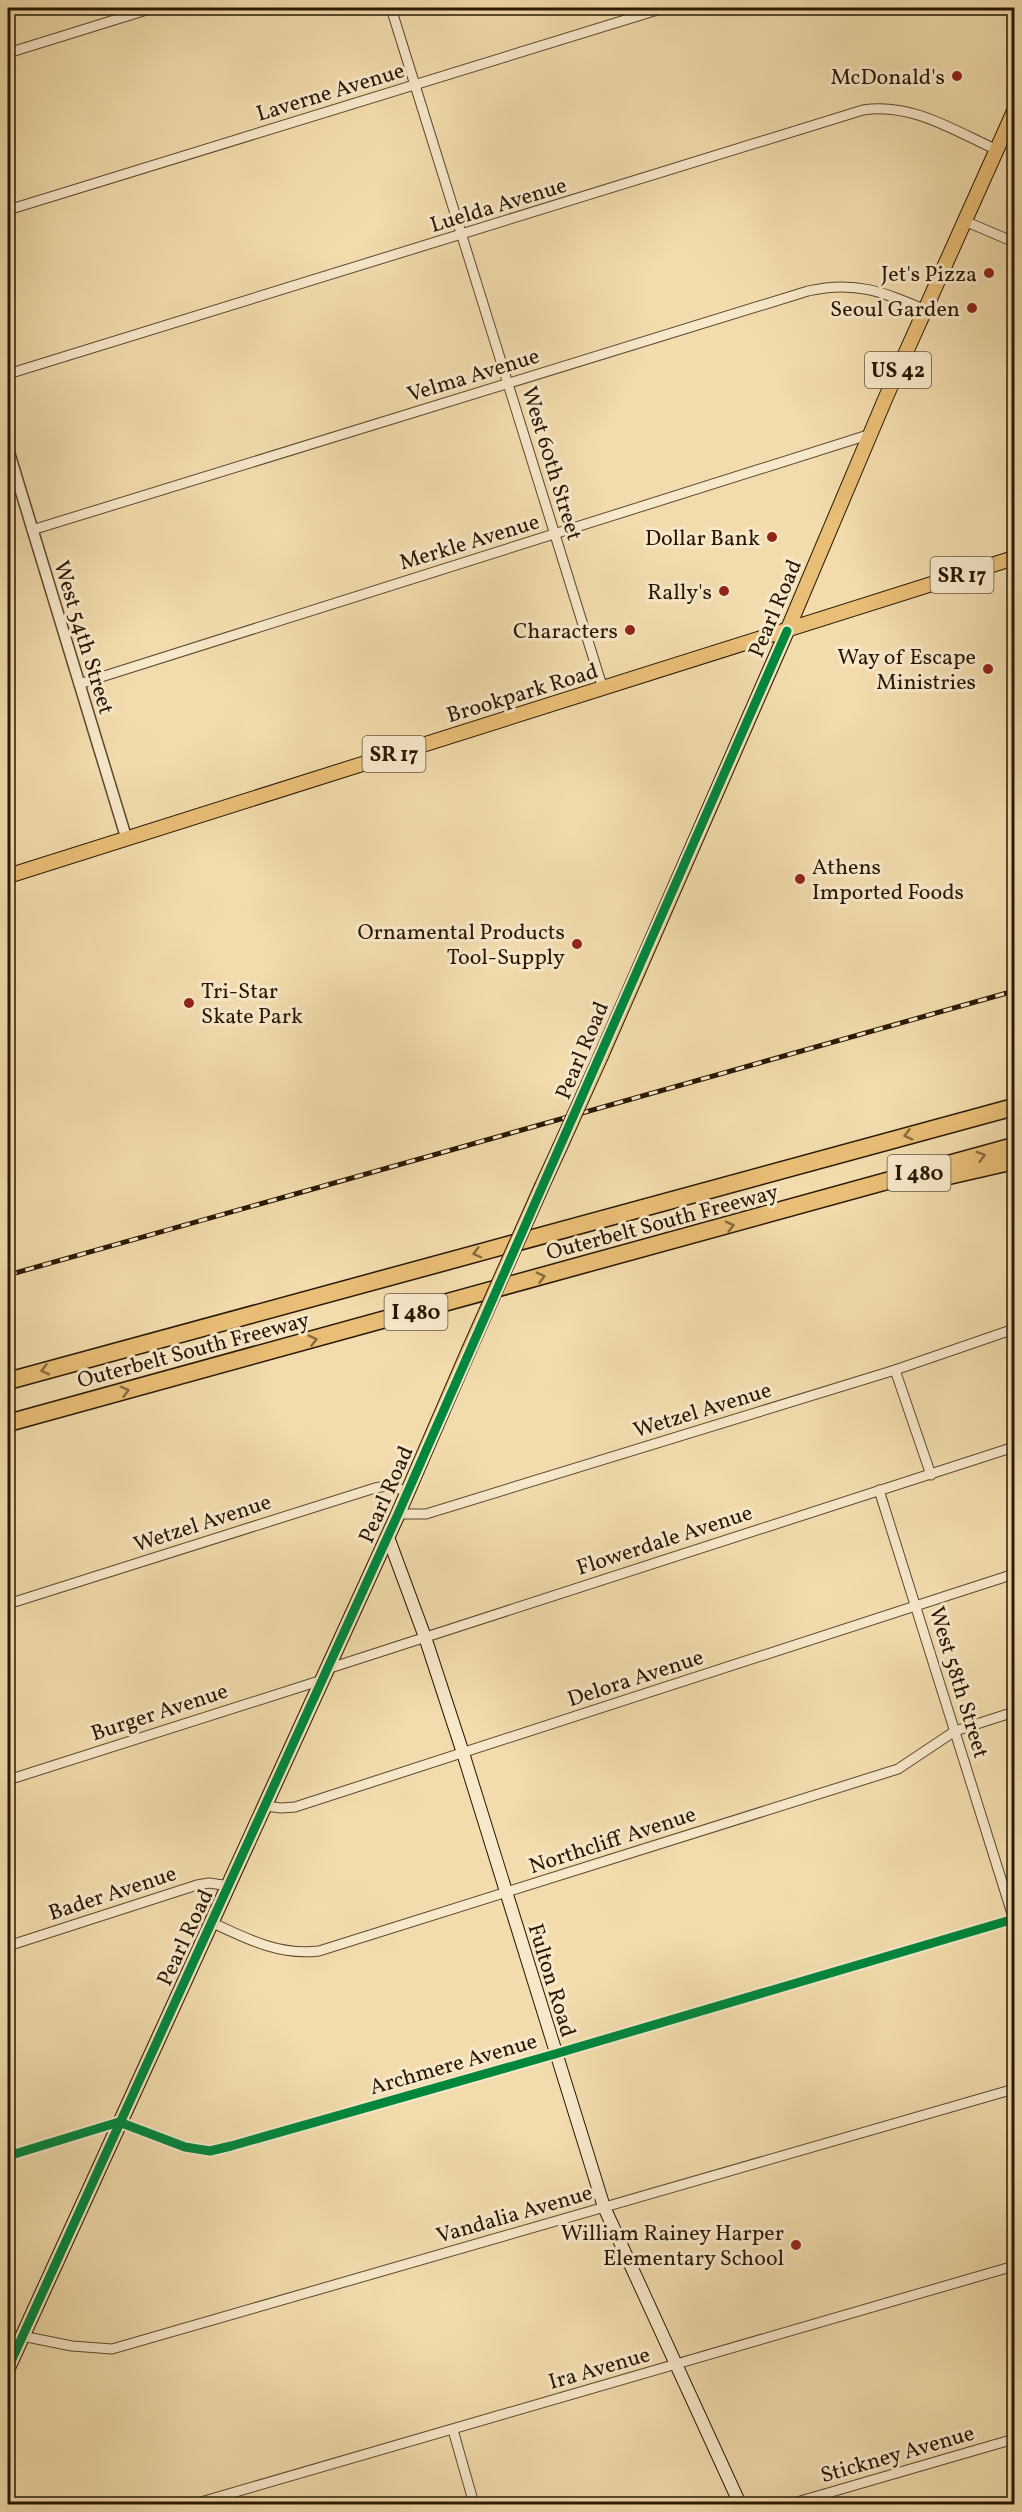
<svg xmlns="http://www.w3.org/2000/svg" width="1022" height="2512" font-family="Vollkorn,serif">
	<rect width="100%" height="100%" fill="#f2dcad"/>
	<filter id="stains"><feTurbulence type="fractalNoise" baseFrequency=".00333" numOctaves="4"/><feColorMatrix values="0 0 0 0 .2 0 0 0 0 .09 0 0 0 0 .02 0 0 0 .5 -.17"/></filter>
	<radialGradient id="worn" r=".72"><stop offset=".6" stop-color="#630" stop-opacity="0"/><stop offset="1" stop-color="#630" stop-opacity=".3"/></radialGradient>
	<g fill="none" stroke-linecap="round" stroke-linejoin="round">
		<!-- minor casing -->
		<g stroke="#5a492d" stroke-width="11">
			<g id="minor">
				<polyline points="391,8 603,689"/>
				<polyline points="8,53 153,8"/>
				<polyline points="8,210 664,8"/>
				<polyline points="967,222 1014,242"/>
				<path d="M8 374 863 110C911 102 955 131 997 150"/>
				<path d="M32 530 808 291C855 280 883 292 926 310"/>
				<polyline points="79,684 871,434"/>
				<polyline points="895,1370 931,1475"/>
				<polyline points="879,1490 1014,1920"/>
				<polyline points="398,1514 426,1514 895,1370 1014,1329"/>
				<polyline points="8,1604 375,1488 386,1486 408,1491"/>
				<polyline points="327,1669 1014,1447"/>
				<polyline points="8,1780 322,1680"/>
				<polyline points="266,1806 281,1808 295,1807 1014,1574"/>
				<path d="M213 1923C247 1939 280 1956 319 1951L898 1769 955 1731 1014 1712"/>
				<polyline points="8,1946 197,1885 209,1883 230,1886"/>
				<polyline points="8,2156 119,2122 185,2147 210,2151 231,2146 555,2054 1014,1919"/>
				<polyline points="22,2336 72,2346 112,2349 1014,2089"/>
				<polyline points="453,2430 474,2504"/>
				<polyline points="194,2504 1014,2266"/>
				<polyline points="790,2504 1014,2439"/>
			</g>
		</g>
		<!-- tertiary casing -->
		<g stroke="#5a492d" stroke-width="13">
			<polyline id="tertiary" points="8,449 126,837"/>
		</g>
		<!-- secondary casing -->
		<g stroke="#281802" stroke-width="14">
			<polyline id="secondary" points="388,1537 425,1637 463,1753 604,2207 740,2504"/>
		</g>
		<!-- primary casing -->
		<g stroke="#281802" stroke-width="16">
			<g id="primary">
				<polyline points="8,876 1014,558"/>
				<polyline points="601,1056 787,631 886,397 1014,111"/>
				<polyline points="542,1186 559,1149"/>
				<polyline points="8,2368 398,1514 469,1350"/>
			</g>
		</g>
		<!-- motorway casing -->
		<g stroke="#281802" stroke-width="19">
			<g id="motorway">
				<polyline points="931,1180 1014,1161"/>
				<polyline points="8,1381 1014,1107"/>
				<polyline points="8,1423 1014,1146"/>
			</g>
		</g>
		<!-- minor -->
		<use href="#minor" stroke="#f7e8ca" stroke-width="9"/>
		<!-- tertiary -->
		<use href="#tertiary" stroke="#f7e8ca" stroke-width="10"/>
		<!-- secondary -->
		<use href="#secondary" stroke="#f7e8ca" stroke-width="12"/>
		<!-- primary -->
		<use href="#primary" stroke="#e9be76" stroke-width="14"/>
		<!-- motorway -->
		<use href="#motorway" stroke="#e9be76" stroke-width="16"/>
		<!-- rail casing -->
		<g stroke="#281802" stroke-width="5">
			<polyline id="rail" points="8,1275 1014,991"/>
		</g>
		<!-- rail -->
		<use href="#rail" stroke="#f7e8ca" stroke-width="3" stroke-dasharray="9" stroke-linecap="butt"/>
		<!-- primary-bridge casing -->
		<g stroke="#281802" stroke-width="16" stroke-linecap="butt">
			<g id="primary-bridge">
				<polyline points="559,1149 601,1056"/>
				<polyline points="469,1350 542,1186"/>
			</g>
		</g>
		<!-- primary-bridge -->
		<use href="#primary-bridge" stroke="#e9be76" stroke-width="14"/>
		<!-- cycleway casing -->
		<g stroke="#f7e8ca" stroke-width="13">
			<g id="cycleway">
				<polyline points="8,2156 119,2122 185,2147 210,2151 231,2146 555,2054 1014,1919"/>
				<polyline points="8,2368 398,1514 787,631"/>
			</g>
		</g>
		<!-- cycleway -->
		<use href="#cycleway" stroke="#00873e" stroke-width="9"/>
	</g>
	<!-- one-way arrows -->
	<defs><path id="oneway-chevron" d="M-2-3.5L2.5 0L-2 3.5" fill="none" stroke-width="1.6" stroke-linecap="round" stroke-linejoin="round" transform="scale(1.5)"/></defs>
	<g stroke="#886b3c">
		<use href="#oneway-chevron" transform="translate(908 1135) rotate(165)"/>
		<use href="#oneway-chevron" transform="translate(981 1156) rotate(-16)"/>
		<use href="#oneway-chevron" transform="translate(730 1226) rotate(-15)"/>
		<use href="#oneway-chevron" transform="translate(477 1253) rotate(165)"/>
		<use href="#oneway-chevron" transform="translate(541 1277) rotate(-15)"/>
		<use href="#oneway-chevron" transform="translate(313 1340) rotate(-15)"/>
		<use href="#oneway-chevron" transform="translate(45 1370) rotate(165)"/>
		<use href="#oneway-chevron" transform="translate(125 1391) rotate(-15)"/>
	</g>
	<!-- markers -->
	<g fill="#8f2418" stroke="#f7e8ca" stroke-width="2">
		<circle cx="957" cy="76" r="6"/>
		<circle cx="989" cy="273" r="6"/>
		<circle cx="972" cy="308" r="6"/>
		<circle cx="772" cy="537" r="6"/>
		<circle cx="724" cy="591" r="6"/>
		<circle cx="630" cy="630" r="6"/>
		<circle cx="988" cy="669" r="6"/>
		<circle cx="800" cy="879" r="6"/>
		<circle cx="577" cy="944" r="6"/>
		<circle cx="189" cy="1003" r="6"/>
		<circle cx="796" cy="2245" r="6"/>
	</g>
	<g text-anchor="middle" stroke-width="6" stroke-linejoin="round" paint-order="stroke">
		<!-- shield labels -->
		<g fill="#f7e8ca" stroke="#66563e" stroke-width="1.5">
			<rect x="865" y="352" width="66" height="36" rx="4.5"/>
			<rect x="930.5" y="557" width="63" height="36" rx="4.5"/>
			<rect x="362.5" y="736" width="63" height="36" rx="4.5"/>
			<rect x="887.5" y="1155" width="63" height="36" rx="4.5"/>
			<rect x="384.5" y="1294" width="63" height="36" rx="4.5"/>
		</g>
		<g font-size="21" font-weight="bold" fill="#281802">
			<text x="898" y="377">US 42</text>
			<text x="962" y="582">SR 17</text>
			<text x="394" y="761">SR 17</text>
			<text x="919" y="1180">I 480</text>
			<text x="416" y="1319">I 480</text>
		</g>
		<!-- poi labels -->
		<g font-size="22" fill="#281802" stroke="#f7e8ca" text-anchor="end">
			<text x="945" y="84">McDonald's</text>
			<text x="977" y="281">Jet's Pizza</text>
			<text x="960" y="316">Seoul Garden</text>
			<text x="760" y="545">Dollar Bank</text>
			<text x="712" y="599">Rally's</text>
			<text x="618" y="638">Characters</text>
			<text x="976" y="664">Way of Escape<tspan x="976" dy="25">Ministries</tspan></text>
			<text x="812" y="874" text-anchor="start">Athens<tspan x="812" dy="25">Imported Foods</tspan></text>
			<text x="565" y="939">Ornamental Products<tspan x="565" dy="25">Tool-Supply</tspan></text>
			<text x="201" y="998" text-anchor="start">Tri-Star<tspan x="201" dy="25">Skate Park</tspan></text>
			<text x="784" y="2240">William Rainey Harper<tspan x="784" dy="25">Elementary School</tspan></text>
		</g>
		<!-- street labels -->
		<g font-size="22" fill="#281802" stroke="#f7e8ca">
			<text transform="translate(330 91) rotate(-17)" y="8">Laverne Avenue</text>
			<text transform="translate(498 204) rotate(-17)" y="8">Luelda Avenue</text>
			<text transform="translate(473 374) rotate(-17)" y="8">Velma Avenue</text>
			<text transform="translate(553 463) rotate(73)" y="8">West 60th Street</text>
			<text transform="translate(469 541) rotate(-17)" y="8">Merkle Avenue</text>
			<text transform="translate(774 608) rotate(-67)" y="8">Pearl Road</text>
			<text transform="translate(85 637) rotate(73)" y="8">West 54th Street</text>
			<text transform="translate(522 692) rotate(-17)" y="8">Brookpark Road</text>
			<text transform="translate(581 1050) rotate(-67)" y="8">Pearl Road</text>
			<text transform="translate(662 1221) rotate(-15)" y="8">Outerbelt South Freeway</text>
			<text transform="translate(193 1349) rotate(-15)" y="8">Outerbelt South Freeway</text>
			<text transform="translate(702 1409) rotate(-17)" y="8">Wetzel Avenue</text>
			<text transform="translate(385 1494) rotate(-66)" y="8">Pearl Road</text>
			<text transform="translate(202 1522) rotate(-18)" y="8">Wetzel Avenue</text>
			<text transform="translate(664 1539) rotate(-18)" y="8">Flowerdale Avenue</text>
			<text transform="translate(635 1677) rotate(-18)" y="8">Delora Avenue</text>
			<text transform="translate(960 1682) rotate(73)" y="8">West 58th Street</text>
			<text transform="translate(159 1711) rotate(-18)" y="8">Burger Avenue</text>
			<text transform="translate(612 1839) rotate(-18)" y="8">Northcliff Avenue</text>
			<text transform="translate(112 1892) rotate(-18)" y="8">Bader Avenue</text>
			<text transform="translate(184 1937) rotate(-65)" y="8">Pearl Road</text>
			<text transform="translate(553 1980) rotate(73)" y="8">Fulton Road</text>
			<text transform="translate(453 2063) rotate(-16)" y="8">Archmere Avenue</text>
			<text transform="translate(514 2213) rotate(-16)" y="8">Vandalia Avenue</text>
			<text transform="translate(599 2367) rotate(-16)" y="8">Ira Avenue</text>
			<text transform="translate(897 2453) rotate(-16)" y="8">Stickney Avenue</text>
		</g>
	</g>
	<!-- margin -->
	<rect width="1022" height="2512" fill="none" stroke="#f2dcad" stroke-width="30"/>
	<rect x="9" y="9" width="1004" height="2494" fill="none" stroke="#281802" stroke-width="3"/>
	<rect x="15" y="15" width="992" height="2482" fill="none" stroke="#281802" stroke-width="1.5"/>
	<rect width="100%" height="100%" filter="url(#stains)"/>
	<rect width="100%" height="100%" fill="url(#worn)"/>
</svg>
